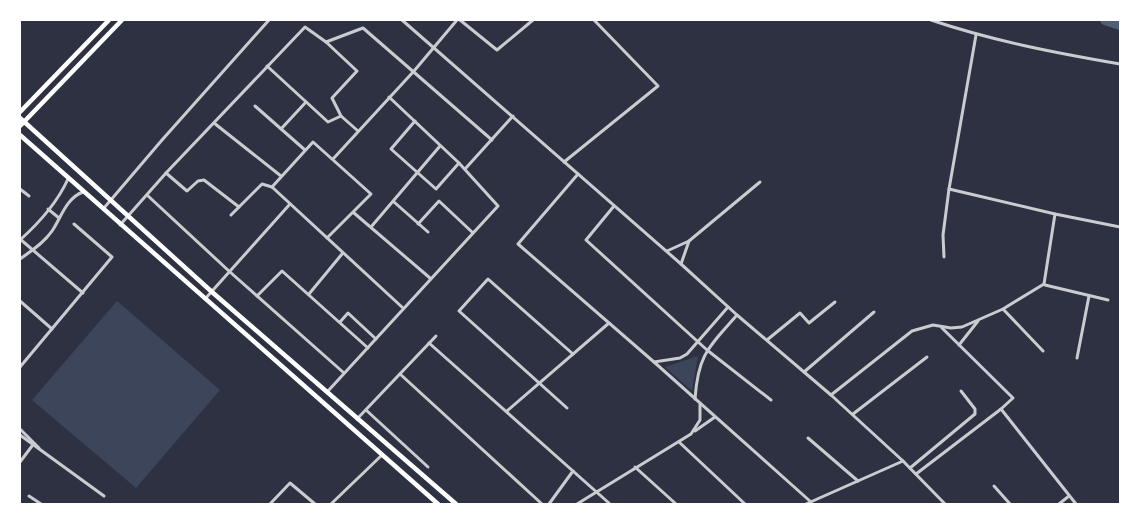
<svg xmlns="http://www.w3.org/2000/svg" width="1140" height="524" font-family="Cabin,sans-serif">
	<rect width="100%" height="100%" fill="#2d3142"/>
	<!-- green -->
	<g fill="#3c4559">
		<polygon points="117,301 220,390 136,488 32,400"/>
		<polygon points="698,356 692,391 665,367"/>
	</g>
	<g fill="none" stroke-linecap="round" stroke-linejoin="round">
		<!-- river -->
		<polyline stroke="#4f5d75" stroke-width="10" points="1105,20 1120,25"/>
		<!-- minor -->
		<g stroke="#caccd0" stroke-width="3">
			<polyline points="402,20 681,264 737,315 831,395 903,461 945,504"/>
			<polyline points="460,20 497,50 533,20"/>
			<path d="M931 20C993 41 1056 53 1120 64"/>
			<polyline points="976,35 949,189 1055,214 1120,227"/>
			<polyline points="326,42 363,28 492,140"/>
			<polyline points="267,66 328,122 341,116 358,131"/>
			<polyline points="255,106 305,150"/>
			<polyline points="415,121 391,149 436,189 459,163"/>
			<polyline points="214,123 281,176"/>
			<polyline points="281,129 306,102"/>
			<polyline points="333,159 414,71 457,20"/>
			<polyline points="564,162 658,86 594,20"/>
			<polyline points="465,169 513,116"/>
			<polyline points="166,173 187,191 198,181 204,180 239,207"/>
			<polyline points="578,174 518,244 654,362 811,502"/>
			<polyline points="272,187 313,142 371,194 327,238"/>
			<polyline points="272,187 403,308"/>
			<polyline points="20,189 29,196"/>
			<polyline points="147,195 230,272 344,373"/>
			<polyline points="394,202 428,232"/>
			<polyline points="614,206 586,240 707,350 771,400"/>
			<polyline points="104,208 162,140 269,20"/>
			<polyline points="48,209 59,218"/>
			<polyline points="354,213 430,278"/>
			<polyline points="231,215 262,184 272,187"/>
			<polyline points="418,224 439,201 472,232"/>
			<polyline points="120,225 166,173 305,27 326,42 357,71 332,98 341,116"/>
			<polyline points="371,227 440,146"/>
			<polyline points="20,239 83,293"/>
			<path d="M20 240C39 223 57 203 68 179"/>
			<polyline points="667,251 689,241 760,182"/>
			<polyline points="944,257 943,235 949,189"/>
			<path d="M20 259C31 251 44 243 52 231 61 218 66 198 83 192"/>
			<polyline points="681,264 689,241"/>
			<polyline points="1045,285 1108,300"/>
			<polyline points="309,294 342,254"/>
			<polyline points="257,296 282,271 368,348"/>
			<polyline points="205,299 290,204"/>
			<polyline points="20,301 52,329"/>
			<polyline points="1003,309 1043,351"/>
			<polyline points="340,322 348,313 376,339"/>
			<polyline points="942,328 1013,398 1001,409 1076,504"/>
			<polyline points="767,340 800,313 809,323 835,302"/>
			<polyline points="429,343 610,504"/>
			<polyline points="959,345 978,321"/>
			<polyline points="1077,358 1089,296"/>
			<polyline points="654,362 680,358 687,354 728,307"/>
			<polyline points="20,367 112,257 74,224"/>
			<polyline points="804,372 874,312"/>
			<polyline points="400,374 542,504"/>
			<polyline points="328,391 498,206 459,163 389,97"/>
			<polyline points="831,395 912,331 933,325 951,328 962,327 1003,309 1044,284 1055,214"/>
			<path d="M695 399C698 354 709 347 737 315"/>
			<polyline points="567,408 459,311 488,279 573,354"/>
			<polyline points="366,410 428,467"/>
			<polyline points="507,411 609,323"/>
			<polyline points="853,414 927,357"/>
			<polyline points="357,419 436,336"/>
			<polyline points="20,429 39,448"/>
			<polyline points="695,431 715,417"/>
			<polyline points="20,435 104,496"/>
			<polyline points="808,438 858,481"/>
			<polyline points="679,442 745,504"/>
			<polyline points="20,462 32,446"/>
			<polyline points="635,467 676,504"/>
			<polyline points="910,468 975,414 975,409 961,391"/>
			<polyline points="916,474 1001,409"/>
			<polyline points="994,486 1010,504"/>
			<polyline points="29,496 41,504"/>
			<polyline points="270,504 290,483 315,504"/>
			<polyline points="331,504 382,455"/>
			<polyline points="549,504 573,471"/>
			<polyline points="577,504 691,434 700,420 700,404"/>
			<polyline points="806,504 903,461"/>
			<polyline points="1059,504 1069,496"/>
		</g>
		<!-- secondary -->
		<g stroke="#fff" stroke-width="4.5">
			<polyline points="20,112 109,20"/>
			<polyline points="20,118 212,292 456,504"/>
			<polyline points="20,126 122,20"/>
			<polyline points="20,135 438,504"/>
		</g>
	</g>
	<!-- border -->
	<rect width="1140" height="524" fill="none" stroke="#ffffff" stroke-width="42"/>
</svg>
